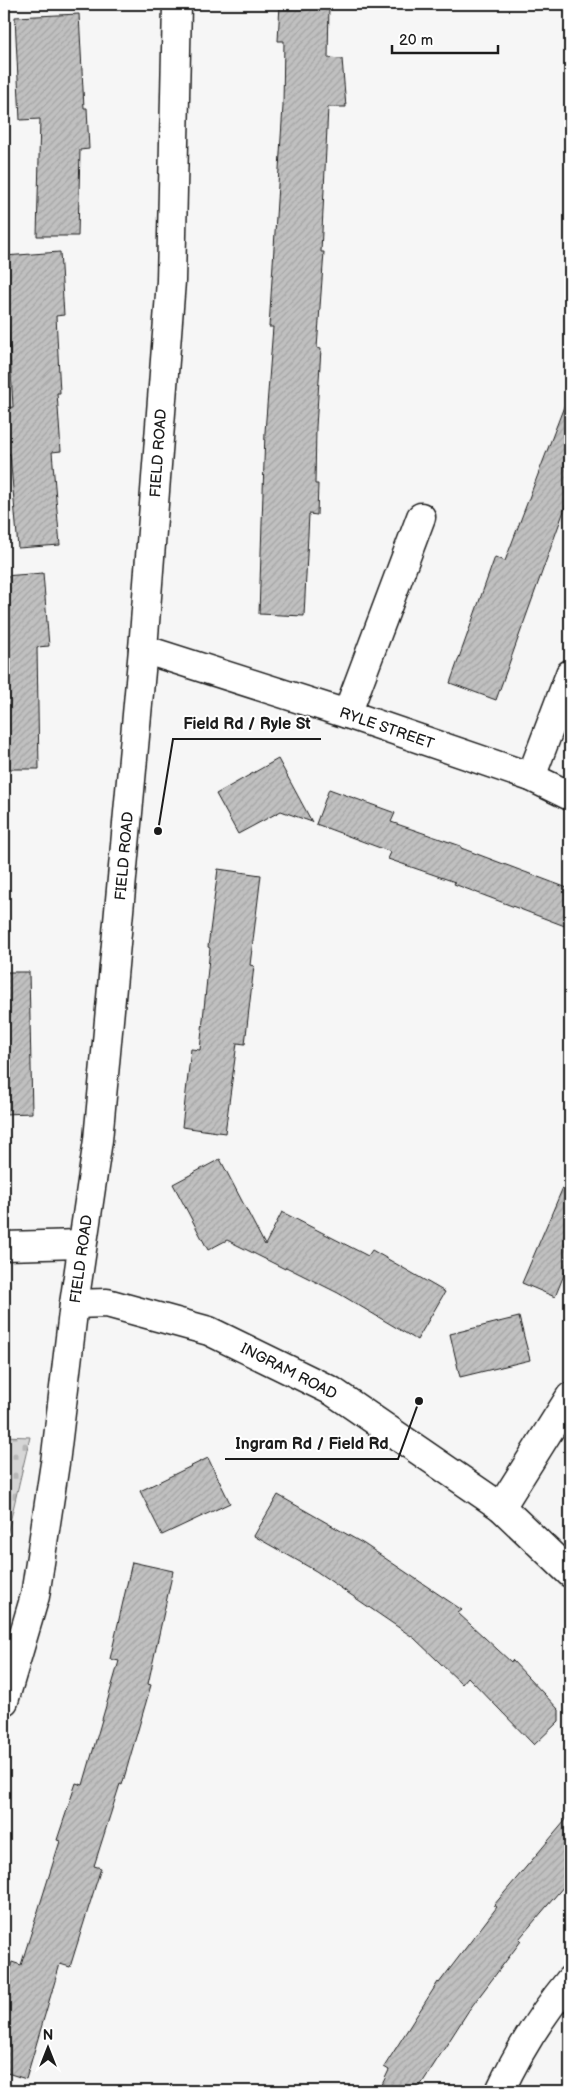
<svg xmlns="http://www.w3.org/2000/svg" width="574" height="2095" font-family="'Balsamiq Sans',sans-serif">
	<defs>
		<pattern id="cemetery-stones" width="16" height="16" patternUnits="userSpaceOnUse" patternTransform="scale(1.25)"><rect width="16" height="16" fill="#d6d6d6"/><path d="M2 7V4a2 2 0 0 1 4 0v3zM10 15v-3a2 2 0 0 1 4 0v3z" fill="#b7b7b7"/></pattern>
		<pattern id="building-hatch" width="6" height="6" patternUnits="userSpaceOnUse" patternTransform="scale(1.25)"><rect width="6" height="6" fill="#c0c0c0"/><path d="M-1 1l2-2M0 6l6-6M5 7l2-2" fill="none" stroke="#a4a4a4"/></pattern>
	</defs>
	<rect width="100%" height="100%" fill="#f6f6f6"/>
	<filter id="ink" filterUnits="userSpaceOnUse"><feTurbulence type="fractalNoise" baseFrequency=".02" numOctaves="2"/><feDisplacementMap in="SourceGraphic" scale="10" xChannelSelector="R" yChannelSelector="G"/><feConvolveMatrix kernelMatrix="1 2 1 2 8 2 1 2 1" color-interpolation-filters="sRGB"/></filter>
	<g filter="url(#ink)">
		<!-- cemetery -->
		<polygon fill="url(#cemetery-stones)" stroke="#797979" points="4,1436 30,1437 4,1548"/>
		<!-- building -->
		<g fill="url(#building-hatch)" stroke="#1c1c1c">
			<polygon points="280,4 329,4 328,58 342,59 346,107 328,107 321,252 324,252 317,348 321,349 316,427 315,484 318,484 317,515 309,514 304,616 259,614 265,432 273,327 269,327 283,106 284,41 278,41"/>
			<polygon points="79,14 84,108 87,108 89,149 80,150 78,236 37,236 40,119 20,120 15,17"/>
			<polygon points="60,252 64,315 56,316 60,393 57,393 61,451 52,452 60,545 18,548 10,454 4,454 4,408 13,407 8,318 4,318 4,256"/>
			<polygon points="568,396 570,397 570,494 496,700 450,683 495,557 505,561"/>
			<polygon points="43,573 49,646 37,647 39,769 4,769 4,576"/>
			<polygon points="278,759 312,822 281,811 238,834 216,794"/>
			<polygon points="329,789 395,813 391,822 461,846 461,848 570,889 570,928 454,884 455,882 388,859 391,852 316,824"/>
			<polygon points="218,869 261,875 250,965 254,966 245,1044 237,1043 225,1133 182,1127 191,1049 200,1050 210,948 208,947"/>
			<polygon points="4,972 29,972 32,1113 4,1114"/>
			<polygon points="220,1159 265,1245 282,1212 368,1256 372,1250 445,1292 417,1340 338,1293 286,1267 285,1269 227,1240 208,1250 173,1184"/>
			<polygon points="570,1171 570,1260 555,1297 522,1283"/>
			<polygon points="519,1317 530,1360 460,1377 450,1334"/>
			<polygon points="208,1458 230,1503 162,1535 140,1491"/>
			<polygon points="278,1495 364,1544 462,1610 458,1613 511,1662 512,1660 559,1710 559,1721 534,1745 468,1677 462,1684 414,1638 316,1571 254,1536"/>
			<polygon points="132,1562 173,1571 148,1684 151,1685 122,1785 120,1784 94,1866 101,1868 70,1967 60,1964 26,2079 4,2072 4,1992 12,1962 21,1965 60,1841 57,1840 76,1783 83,1785 119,1661 110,1659"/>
			<polygon points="570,1815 570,1879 519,1939 521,1941 469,2010 417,2091 379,2091 389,2070 384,2067 438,1982 439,1983 497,1907 494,1905"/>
		</g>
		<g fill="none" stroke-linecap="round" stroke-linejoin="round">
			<!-- minor casing -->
			<g stroke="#1c1c1c" stroke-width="31">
				<g id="minor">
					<polyline points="143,649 347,714 531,777 570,796"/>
					<polyline points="347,714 421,517"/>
					<polyline points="531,777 570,674"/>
					<polyline points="4,1246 82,1244"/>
					<polyline points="74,1304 107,1303 209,1331 332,1391 501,1507 570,1573"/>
					<polyline points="501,1507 570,1397"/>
					<polyline points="4,1701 35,1596 55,1463 74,1304 98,1140 143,649 171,281 177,4"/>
					<path d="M500 2091C518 2052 542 2014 570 1980"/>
				</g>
			</g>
			<!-- minor -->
			<use href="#minor" stroke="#fff" stroke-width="28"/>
		</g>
	</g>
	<g text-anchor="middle" stroke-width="4" stroke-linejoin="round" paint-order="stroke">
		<!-- street labels -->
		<g font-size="15" fill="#1c1c1c" stroke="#fff">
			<text transform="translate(158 453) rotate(-86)" y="5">FIELD ROAD</text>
			<text transform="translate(387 728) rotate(19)" y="5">RYLE STREET</text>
			<text transform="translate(124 856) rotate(-85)" y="5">FIELD ROAD</text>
			<text transform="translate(81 1259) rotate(-82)" y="5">FIELD ROAD</text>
			<text transform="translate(289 1371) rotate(27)" y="5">INGRAM ROAD</text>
		</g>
	</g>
	<!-- callouts -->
	<path fill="none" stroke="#1c1c1c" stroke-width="2" d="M158 831L173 739H321M419 1401L398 1459H225"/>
	<g fill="#1c1c1c" stroke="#fff" stroke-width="2">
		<circle cx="158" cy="831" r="5"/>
		<circle cx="419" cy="1401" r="5"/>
	</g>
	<g font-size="16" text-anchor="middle" font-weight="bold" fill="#1c1c1c" stroke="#fff" stroke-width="4" stroke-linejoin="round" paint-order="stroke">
		<text x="247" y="729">Field Rd / Ryle St</text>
		<text x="312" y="1449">Ingram Rd / Field Rd</text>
	</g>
	<!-- margin -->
	<rect width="574" height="2095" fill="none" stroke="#fff" stroke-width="20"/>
	<rect x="10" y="10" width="554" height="2075" fill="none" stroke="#1c1c1c" stroke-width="2" filter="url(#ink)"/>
	<!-- north arrow -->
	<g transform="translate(48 2048)" stroke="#ffffff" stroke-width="4" paint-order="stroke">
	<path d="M0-4L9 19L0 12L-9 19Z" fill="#1c1c1c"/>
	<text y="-8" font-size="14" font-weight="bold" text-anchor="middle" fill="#1c1c1c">N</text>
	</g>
	<!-- scale -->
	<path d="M392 45v8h106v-8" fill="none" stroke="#1c1c1c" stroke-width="2.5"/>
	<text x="399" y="45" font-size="15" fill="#1c1c1c" stroke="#ffffff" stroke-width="4" paint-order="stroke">20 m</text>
</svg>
